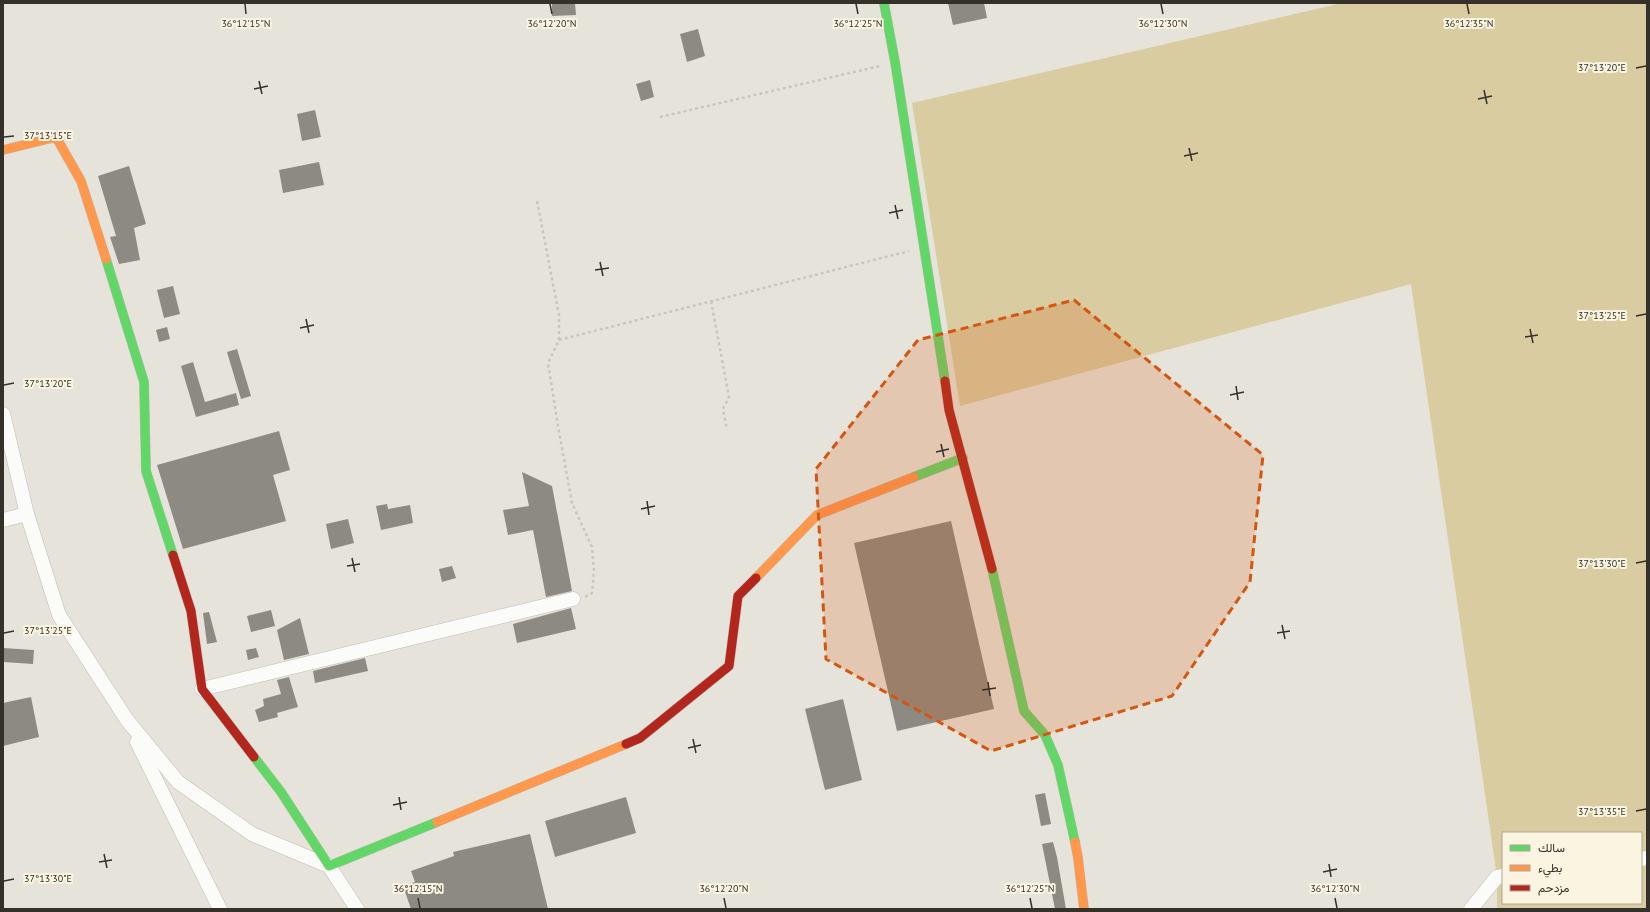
<svg xmlns="http://www.w3.org/2000/svg" width="1650" height="912" font-family="'PT Sans',Vazirmatn,sans-serif">
	<rect width="100%" height="100%" fill="#e6e4da"/>
	<!-- green -->
	<path fill="#d9cca0" fill-rule="evenodd" d="M1342 3H1647V909H1497V877L1411 284 960 406 912 103ZM1503 833H1641V903H1503Z"/>
	<!-- building -->
	<g fill="#8c8a83">
		<polygon points="552,3 575,3 576,15 552,16"/>
		<polygon points="948,3 984,3 987,18 953,25"/>
		<polygon points="698,29 705,56 687,62 680,34"/>
		<polygon points="650,80 654,97 641,101 636,84"/>
		<polygon points="315,110 321,137 302,141 297,114"/>
		<polygon points="319,162 324,185 283,193 279,170"/>
		<polygon points="129,166 146,224 134,228 140,260 119,264 110,237 116,236 98,176"/>
		<polygon points="173,286 180,314 164,318 157,290"/>
		<polygon points="167,327 170,339 159,342 156,330"/>
		<polygon points="237,349 251,396 241,399 227,352"/>
		<polygon points="193,362 205,402 236,393 239,405 196,417 181,366"/>
		<polygon points="279,431 290,470 273,475 286,521 183,549 157,465"/>
		<polygon points="522,472 552,486 572,591 546,597 533,530 508,535 503,510 529,506"/>
		<polygon points="387,504 388,509 410,505 413,523 381,530 376,506"/>
		<polygon points="348,519 354,543 331,549 326,524"/>
		<polygon points="951,521 994,709 897,731 854,543"/>
		<polygon points="452,566 456,578 442,582 439,569"/>
		<polygon points="571,608 576,629 517,643 513,624"/>
		<polygon points="271,610 275,626 251,632 247,616"/>
		<polygon points="209,612 217,642 207,644 203,613"/>
		<polygon points="300,618 309,654 284,660 277,630"/>
		<polygon points="3,648 34,650 33,664 3,662"/>
		<polygon points="256,648 259,657 248,660 246,650"/>
		<polygon points="365,658 368,671 315,683 313,671"/>
		<polygon points="289,677 298,707 277,713 278,717 259,722 255,710 264,706 263,699 281,694 277,680"/>
		<polygon points="31,697 39,737 3,746 3,703"/>
		<polygon points="843,699 862,780 825,790 805,709"/>
		<polygon points="1045,793 1051,824 1041,826 1035,795"/>
		<polygon points="626,797 636,833 555,857 545,821"/>
		<polygon points="530,834 548,909 411,909 403,886 415,882 411,871 454,856 453,852"/>
		<polygon points="1053,842 1057,857 1066,909 1055,909 1042,844"/>
	</g>
	<g fill="none" stroke-linecap="round" stroke-linejoin="round">
		<!-- street casing -->
		<g stroke="#bebcb4" stroke-width="15">
			<g id="street">
				<polyline points="3,414 27,514 59,615 127,720 178,782 252,834 329,866 357,909"/>
				<polyline points="3,520 27,514"/>
				<polyline points="202,689 573,599"/>
				<polyline points="137,742 220,909"/>
				<polyline points="1641,859 1647,858"/>
				<polyline points="1471,909 1497,877 1503,876"/>
			</g>
		</g>
		<!-- fast casing -->
		<g stroke="#bebcb4" stroke-width="10">
			<g id="fast">
				<polyline points="884,3 895,62 945,381"/>
				<polyline points="106,259 144,382 146,471 173,555"/>
				<polyline points="914,477 963,458"/>
				<polyline points="992,569 1024,711 1045,735 1058,765 1075,842"/>
				<polyline points="254,757 281,792 329,866 437,822"/>
			</g>
		</g>
		<!-- slow casing -->
		<g stroke="#bebcb4" stroke-width="10">
			<g id="slow">
				<polyline points="3,150 56,137 81,181 106,259"/>
				<polyline points="756,578 817,515 914,477"/>
				<polyline points="437,822 626,744"/>
				<polyline points="1075,842 1078,858 1084,909"/>
			</g>
		</g>
		<!-- jam casing -->
		<g stroke="#bebcb4" stroke-width="10">
			<g id="jam">
				<polyline points="945,381 949,410 992,569"/>
				<polyline points="173,555 191,611 202,689 254,757"/>
				<polyline points="626,744 640,738 729,666 738,596 756,578"/>
			</g>
		</g>
		<!-- path -->
		<g stroke="#c8c6c3" stroke-width="2.5" stroke-dasharray="3 3" stroke-linecap="butt">
			<polyline points="660,117 880,66"/>
			<polyline points="537,201 559,315 559,340 548,363 558,426 572,503 592,547 594,571 592,593 585,597"/>
			<polyline points="711,301 729,397 723,409 727,430"/>
			<polyline points="559,340 909,251"/>
		</g>
		<!-- street -->
		<use href="#street" stroke="#fbfbf9" stroke-width="14"/>
		<!-- fast -->
		<use href="#fast" stroke="#63d668" stroke-width="9"/>
		<!-- slow -->
		<use href="#slow" stroke="#ff974d" stroke-width="9"/>
		<!-- jam -->
		<use href="#jam" stroke="#b3261e" stroke-width="9"/>
	</g>
	<!-- marked area -->
	<path fill="#d6550f" fill-opacity="0.2" stroke="#d6550f" stroke-width="3" stroke-dasharray="8 5" stroke-linejoin="round" d="M1074 300 1263 455 1250 582 1172 696 991 751 826 659 816 469 918 340Z"/>
	<!-- ticks -->
	<path fill="none" stroke="#34312a" stroke-width="1.5" d="M245 4 246 14M550 4 552 14M856 4 858 14M1161 4 1163 14M1467 4 1469 14M1636 68 1646 66M259 81 262 94M254 89 268 86M1484 90 1487 104M1478 99 1492 96M4 137 14 136M1189 148 1192 161M1184 156 1198 153M895 205 898 219M889 213 903 210M600 262 603 276M595 270 609 268M1636 316 1646 314M306 319 309 333M300 328 314 325M1530 329 1533 343M1525 337 1538 335M4 385 14 383M1236 386 1238 400M1230 395 1244 392M941 444 944 457M936 452 949 449M647 501 649 515M641 509 655 506M352 558 355 572M1636 563 1646 561M347 566 360 564M1282 625 1285 639M4 633 14 631M1277 633 1290 631M988 682 990 696M982 690 996 688M693 739 696 753M688 748 701 745M399 797 401 810M393 805 407 802M1636 811 1646 809M104 854 107 868M99 862 112 860M1329 864 1331 877M1323 872 1337 869M4 881 14 879M418 898 420 908M724 898 726 908M1030 898 1032 908M1335 898 1337 908"/>
	<g font-size="10" text-anchor="middle" fill="#34312a" stroke="#faf4e1" stroke-width="4" stroke-linejoin="round" paint-order="stroke">
		<text x="246" y="27">36°12'15"N</text>
		<text x="552" y="27">36°12'20"N</text>
		<text x="858" y="27">36°12'25"N</text>
		<text x="1163" y="27">36°12'30"N</text>
		<text x="1469" y="27">36°12'35"N</text>
		<text x="1602" y="71">37°13'20"E</text>
		<text x="48" y="139">37°13'15"E</text>
		<text x="1602" y="319">37°13'25"E</text>
		<text x="48" y="387">37°13'20"E</text>
		<text x="1602" y="567">37°13'30"E</text>
		<text x="48" y="634">37°13'25"E</text>
		<text x="1602" y="815">37°13'35"E</text>
		<text x="48" y="882">37°13'30"E</text>
		<text x="418" y="892">36°12'15"N</text>
		<text x="724" y="892">36°12'20"N</text>
		<text x="1030" y="892">36°12'25"N</text>
		<text x="1335" y="892">36°12'30"N</text>
	</g>
	<!-- border -->
	<rect width="1650" height="912" fill="none" stroke="#34312a" stroke-width="8"/>
	<!-- legend -->
	<rect x="1502" y="832" width="140" height="72" fill="#faf4e1" stroke="#aba698"/>
	<rect x="1510" y="845" width="20" height="6" fill="#63d668" stroke="#aba698"/>
	<text x="1538" y="852" font-size="12" fill="#34312a">سالك</text>
	<rect x="1510" y="865" width="20" height="6" fill="#ff974d" stroke="#aba698"/>
	<text x="1538" y="872" font-size="12" fill="#34312a">بطيء</text>
	<rect x="1510" y="885" width="20" height="6" fill="#b3261e" stroke="#aba698"/>
	<text x="1538" y="892" font-size="12" fill="#34312a">مزدحم</text>
</svg>
